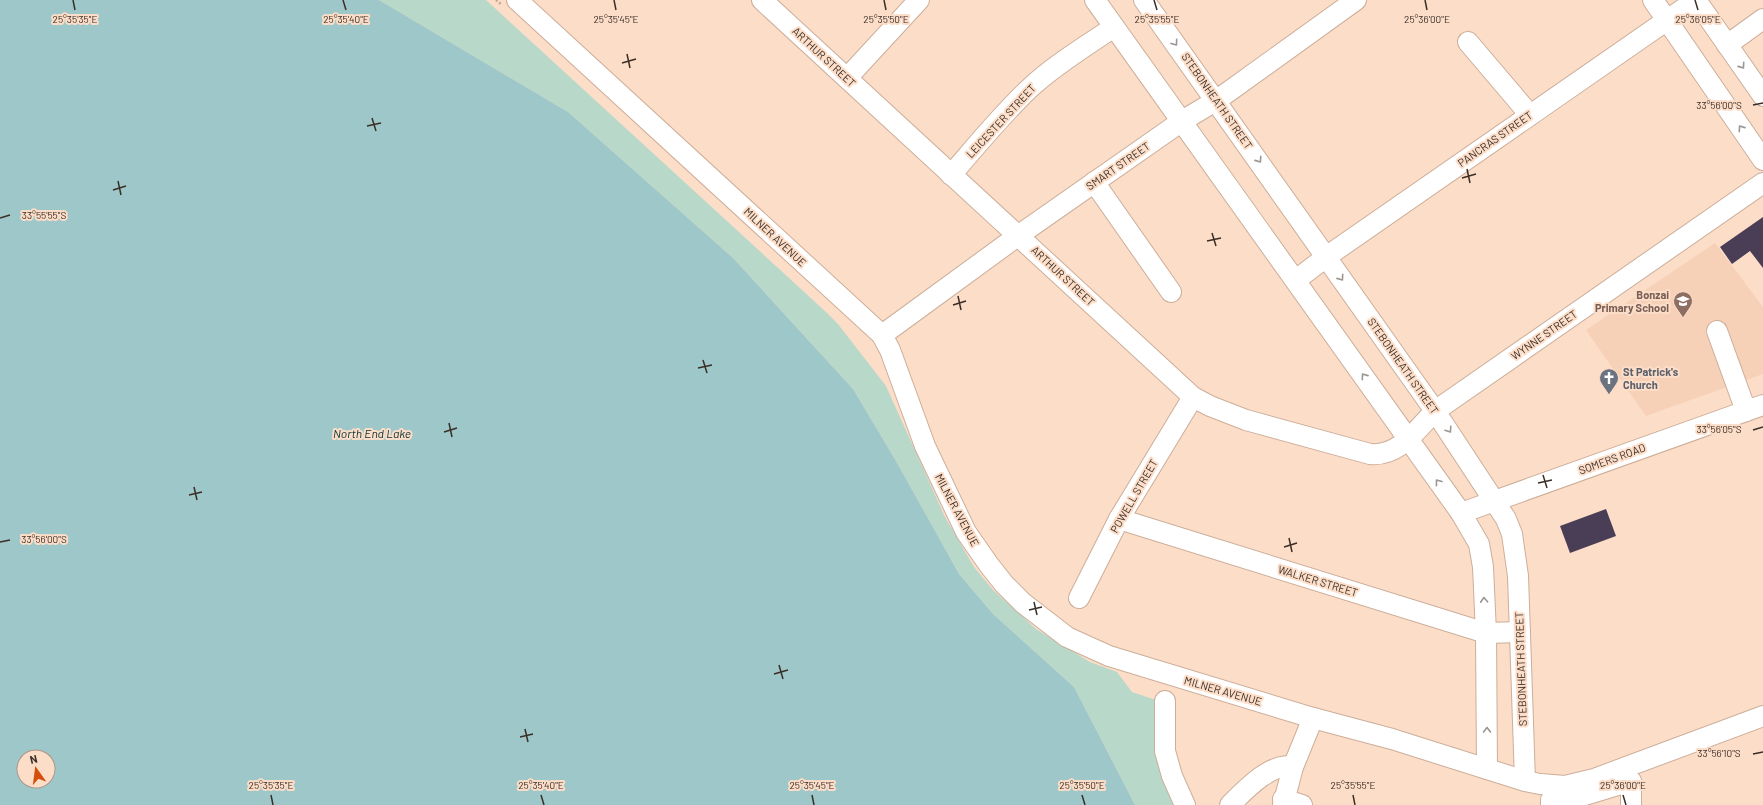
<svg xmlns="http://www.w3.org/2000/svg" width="1763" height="805" font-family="Barlow,sans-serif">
	<rect width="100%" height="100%" fill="#fcddc8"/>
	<!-- built -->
	<polygon fill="#f6d1b7" points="1715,243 1763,307 1763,374 1646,416 1586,330"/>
	<!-- green -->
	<polygon fill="#b8d9c9" points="379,0 486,0 826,312 838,324 886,386 945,517 974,567 993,590 1036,629 1090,662 1117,672 1132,692 1159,701 1180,805 1135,805 1074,687 993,614 959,574 896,461 853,389 733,258 568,112"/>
	<!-- water -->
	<path fill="#9dc7c9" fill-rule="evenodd" d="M0 0H379L568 112 733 258 853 389 896 461 959 574 993 614 1074 687 1135 805H0ZM24 757H48V781H24Z"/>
	<!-- building -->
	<g fill="#4a3e57">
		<polygon points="1763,217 1763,268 1750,251 1732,264 1720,247"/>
		<polygon points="1606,509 1616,536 1570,553 1560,526"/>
	</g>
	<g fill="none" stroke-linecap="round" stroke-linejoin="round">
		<!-- minor casing -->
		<g stroke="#ccae9a" stroke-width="22">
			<g id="minor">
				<polyline points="517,0 882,335 890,350 925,446 966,532 989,565 1004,584 1023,603 1067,637 1109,656 1313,718 1392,739 1525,781 1540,784 1565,786 1594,779 1763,716"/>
				<path d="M762 0 1193 397 1210 406 1246 420 1370 454C1399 457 1417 429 1435 411L1763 183"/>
				<polyline points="1095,0 1461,513 1479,544 1483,567 1486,633 1487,769"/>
				<polyline points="1144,0 1435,411 1506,519 1512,534 1518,576 1525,781"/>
				<polyline points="1653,0 1763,160"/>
				<polyline points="1696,0 1763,96"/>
				<polyline points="1468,42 1530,115"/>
				<polyline points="1727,45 1763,19"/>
				<polyline points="847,78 919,0"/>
				<path d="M951 175C977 145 1002 114 1031 87 1056 64 1086 46 1114 27"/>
				<polyline points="1094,182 1171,292"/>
				<polyline points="1296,280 1326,257 1696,0"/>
				<polyline points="1717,331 1746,411"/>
				<polyline points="882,335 1019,235 1182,121 1217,100 1356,0"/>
				<polyline points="1461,513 1763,405"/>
				<polyline points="1119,519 1486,633 1520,632"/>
				<polyline points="1079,598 1119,519 1193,397"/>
				<polyline points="1165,701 1165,751 1172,776 1185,805"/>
				<polyline points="1283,799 1302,805"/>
				<path d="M1230 805C1244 791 1272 761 1293 767"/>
				<polyline points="1283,805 1293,767 1313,718"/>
				<polyline points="1551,805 1551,800 1585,795 1631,781 1631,805"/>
			</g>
		</g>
		<!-- path -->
		<polyline stroke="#c2a897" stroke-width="2.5" stroke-dasharray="2 2" stroke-linecap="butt" points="496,0 502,5"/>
		<!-- minor -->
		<use href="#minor" stroke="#fff" stroke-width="20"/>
	</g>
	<!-- one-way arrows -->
	<defs><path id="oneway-chevron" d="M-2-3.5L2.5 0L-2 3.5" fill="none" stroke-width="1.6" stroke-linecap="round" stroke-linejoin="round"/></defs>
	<g stroke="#9c9692">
		<use href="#oneway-chevron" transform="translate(1175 43) rotate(54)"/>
		<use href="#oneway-chevron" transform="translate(1742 66) rotate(55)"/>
		<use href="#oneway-chevron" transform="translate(1741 128) rotate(-125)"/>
		<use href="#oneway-chevron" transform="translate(1259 160) rotate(55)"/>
		<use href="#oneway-chevron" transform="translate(1341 278) rotate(55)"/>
		<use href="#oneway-chevron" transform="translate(1364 376) rotate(-125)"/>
		<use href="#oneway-chevron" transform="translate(1449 430) rotate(56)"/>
		<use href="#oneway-chevron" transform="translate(1438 482) rotate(-127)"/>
		<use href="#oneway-chevron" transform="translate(1484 600) rotate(-93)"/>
		<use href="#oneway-chevron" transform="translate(1487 730) rotate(-90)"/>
	</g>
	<!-- ticks -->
	<path fill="none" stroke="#3a2e26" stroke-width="1.5" d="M73 0 75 10M343 0 346 10M614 0 616 10M884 0 886 10M1154 0 1157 10M1425 0 1427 10M1695 0 1698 10M627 54 630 68M622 63 636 59M1753 105 1763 103M372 118 376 131M367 126 381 123M1467 169 1470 183M1462 178 1476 174M118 181 121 195M113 190 126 186M0 218 10 215M1212 233 1216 246M1207 241 1221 238M958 296 961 310M953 305 966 301M703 360 707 373M698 368 712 365M449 423 452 437M1753 430 1763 427M444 432 457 428M1543 475 1547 488M1538 483 1552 480M194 487 197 500M189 495 202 492M1289 538 1292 552M0 542 10 540M1284 547 1297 543M1034 602 1037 615M1029 610 1042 607M779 665 783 679M774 674 788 670M525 729 528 742M520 737 533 734M1753 754 1763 752M271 795 273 805M541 795 544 805M812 795 814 805M1082 795 1085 805M1353 795 1355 805M1623 795 1626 805"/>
	<!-- icons -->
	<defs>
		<g id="school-pin" transform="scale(1)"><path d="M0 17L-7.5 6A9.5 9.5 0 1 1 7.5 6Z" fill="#8d6e63" stroke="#fcddc8"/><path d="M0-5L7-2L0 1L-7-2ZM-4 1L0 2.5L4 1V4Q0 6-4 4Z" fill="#fff"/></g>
		<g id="church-pin" transform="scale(1)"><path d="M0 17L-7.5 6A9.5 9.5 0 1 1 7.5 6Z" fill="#6b7280" stroke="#fcddc8"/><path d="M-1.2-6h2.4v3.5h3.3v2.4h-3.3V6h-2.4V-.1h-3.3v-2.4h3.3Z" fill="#fff"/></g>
	</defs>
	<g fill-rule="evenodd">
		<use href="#school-pin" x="1683" y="301"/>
		<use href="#church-pin" x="1609" y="378"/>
	</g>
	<g text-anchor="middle" stroke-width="4" stroke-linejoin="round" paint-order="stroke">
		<!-- street labels -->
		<g font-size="11" fill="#3a2e26" stroke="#fcddc8">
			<text transform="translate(824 57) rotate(43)" y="4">ARTHUR STREET</text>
			<text transform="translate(1217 101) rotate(55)" y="4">STEBONHEATH STREET</text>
			<text transform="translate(1001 121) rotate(-47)" y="4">LEICESTER STREET</text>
			<text transform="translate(1495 139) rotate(-35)" y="4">PANCRAS STREET</text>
			<text transform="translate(1118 166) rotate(-35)" y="4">SMART STREET</text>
			<text transform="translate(775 237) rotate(43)" y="4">MILNER AVENUE</text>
			<text transform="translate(1063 276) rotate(43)" y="4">ARTHUR STREET</text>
			<text transform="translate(1544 335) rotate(-35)" y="4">WYNNE STREET</text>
			<text transform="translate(1403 366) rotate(55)" y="4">STEBONHEATH STREET</text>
			<text transform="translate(1612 459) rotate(-20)" y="4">SOMERS ROAD</text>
			<text transform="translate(1134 496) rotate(-60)" y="4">POWELL STREET</text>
			<text transform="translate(957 510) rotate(62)" y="4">MILNER AVENUE</text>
			<text transform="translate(1318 581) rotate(17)" y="4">WALKER STREET</text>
			<text transform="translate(1521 669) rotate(-92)" y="4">STEBONHEATH STREET</text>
			<text transform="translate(1223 691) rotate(16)" y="4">MILNER AVENUE</text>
		</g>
		<!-- education labels -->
		<g font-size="11" font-weight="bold" fill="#785e54" stroke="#fcddc8" text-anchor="end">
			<text x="1669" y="299">Bonzai<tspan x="1669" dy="13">Primary School</tspan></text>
		</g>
		<!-- worship labels -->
		<g font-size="11" font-weight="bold" fill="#5b616d" stroke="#fcddc8" text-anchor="start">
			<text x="1623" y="376">St Patrick's<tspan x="1623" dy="13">Church</tspan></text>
		</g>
		<!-- water labels -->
		<g font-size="12" font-style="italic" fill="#053032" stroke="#fcddc8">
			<text x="372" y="438">North End Lake</text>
		</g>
	</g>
	<g font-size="10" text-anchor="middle" fill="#3a2e26" stroke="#fcddc8" stroke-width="4" stroke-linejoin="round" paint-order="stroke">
		<text x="75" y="23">25°35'35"E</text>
		<text x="346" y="23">25°35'40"E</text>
		<text x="616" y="23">25°35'45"E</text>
		<text x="1427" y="23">25°36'00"E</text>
		<text x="1698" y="23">25°36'05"E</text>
		<text x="886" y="23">25°35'50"E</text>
		<text x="1157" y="23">25°35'55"E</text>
		<text x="1719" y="109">33°56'00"S</text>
		<text x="44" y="219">33°55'55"S</text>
		<text x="1719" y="433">33°56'05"S</text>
		<text x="44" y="543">33°56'00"S</text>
		<text x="1719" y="757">33°56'10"S</text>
		<text x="271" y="789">25°35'35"E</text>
		<text x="541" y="789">25°35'40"E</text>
		<text x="812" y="789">25°35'45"E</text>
		<text x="1082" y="789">25°35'50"E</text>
		<text x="1353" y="789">25°35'55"E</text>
		<text x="1623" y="789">25°36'00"E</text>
	</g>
	<!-- north arrow -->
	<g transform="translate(36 769) rotate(346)"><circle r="19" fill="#fcddc8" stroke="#ae9787"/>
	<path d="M0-3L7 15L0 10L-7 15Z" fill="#d44f0b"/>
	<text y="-6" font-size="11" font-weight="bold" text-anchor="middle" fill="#3a2e26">N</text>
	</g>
</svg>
